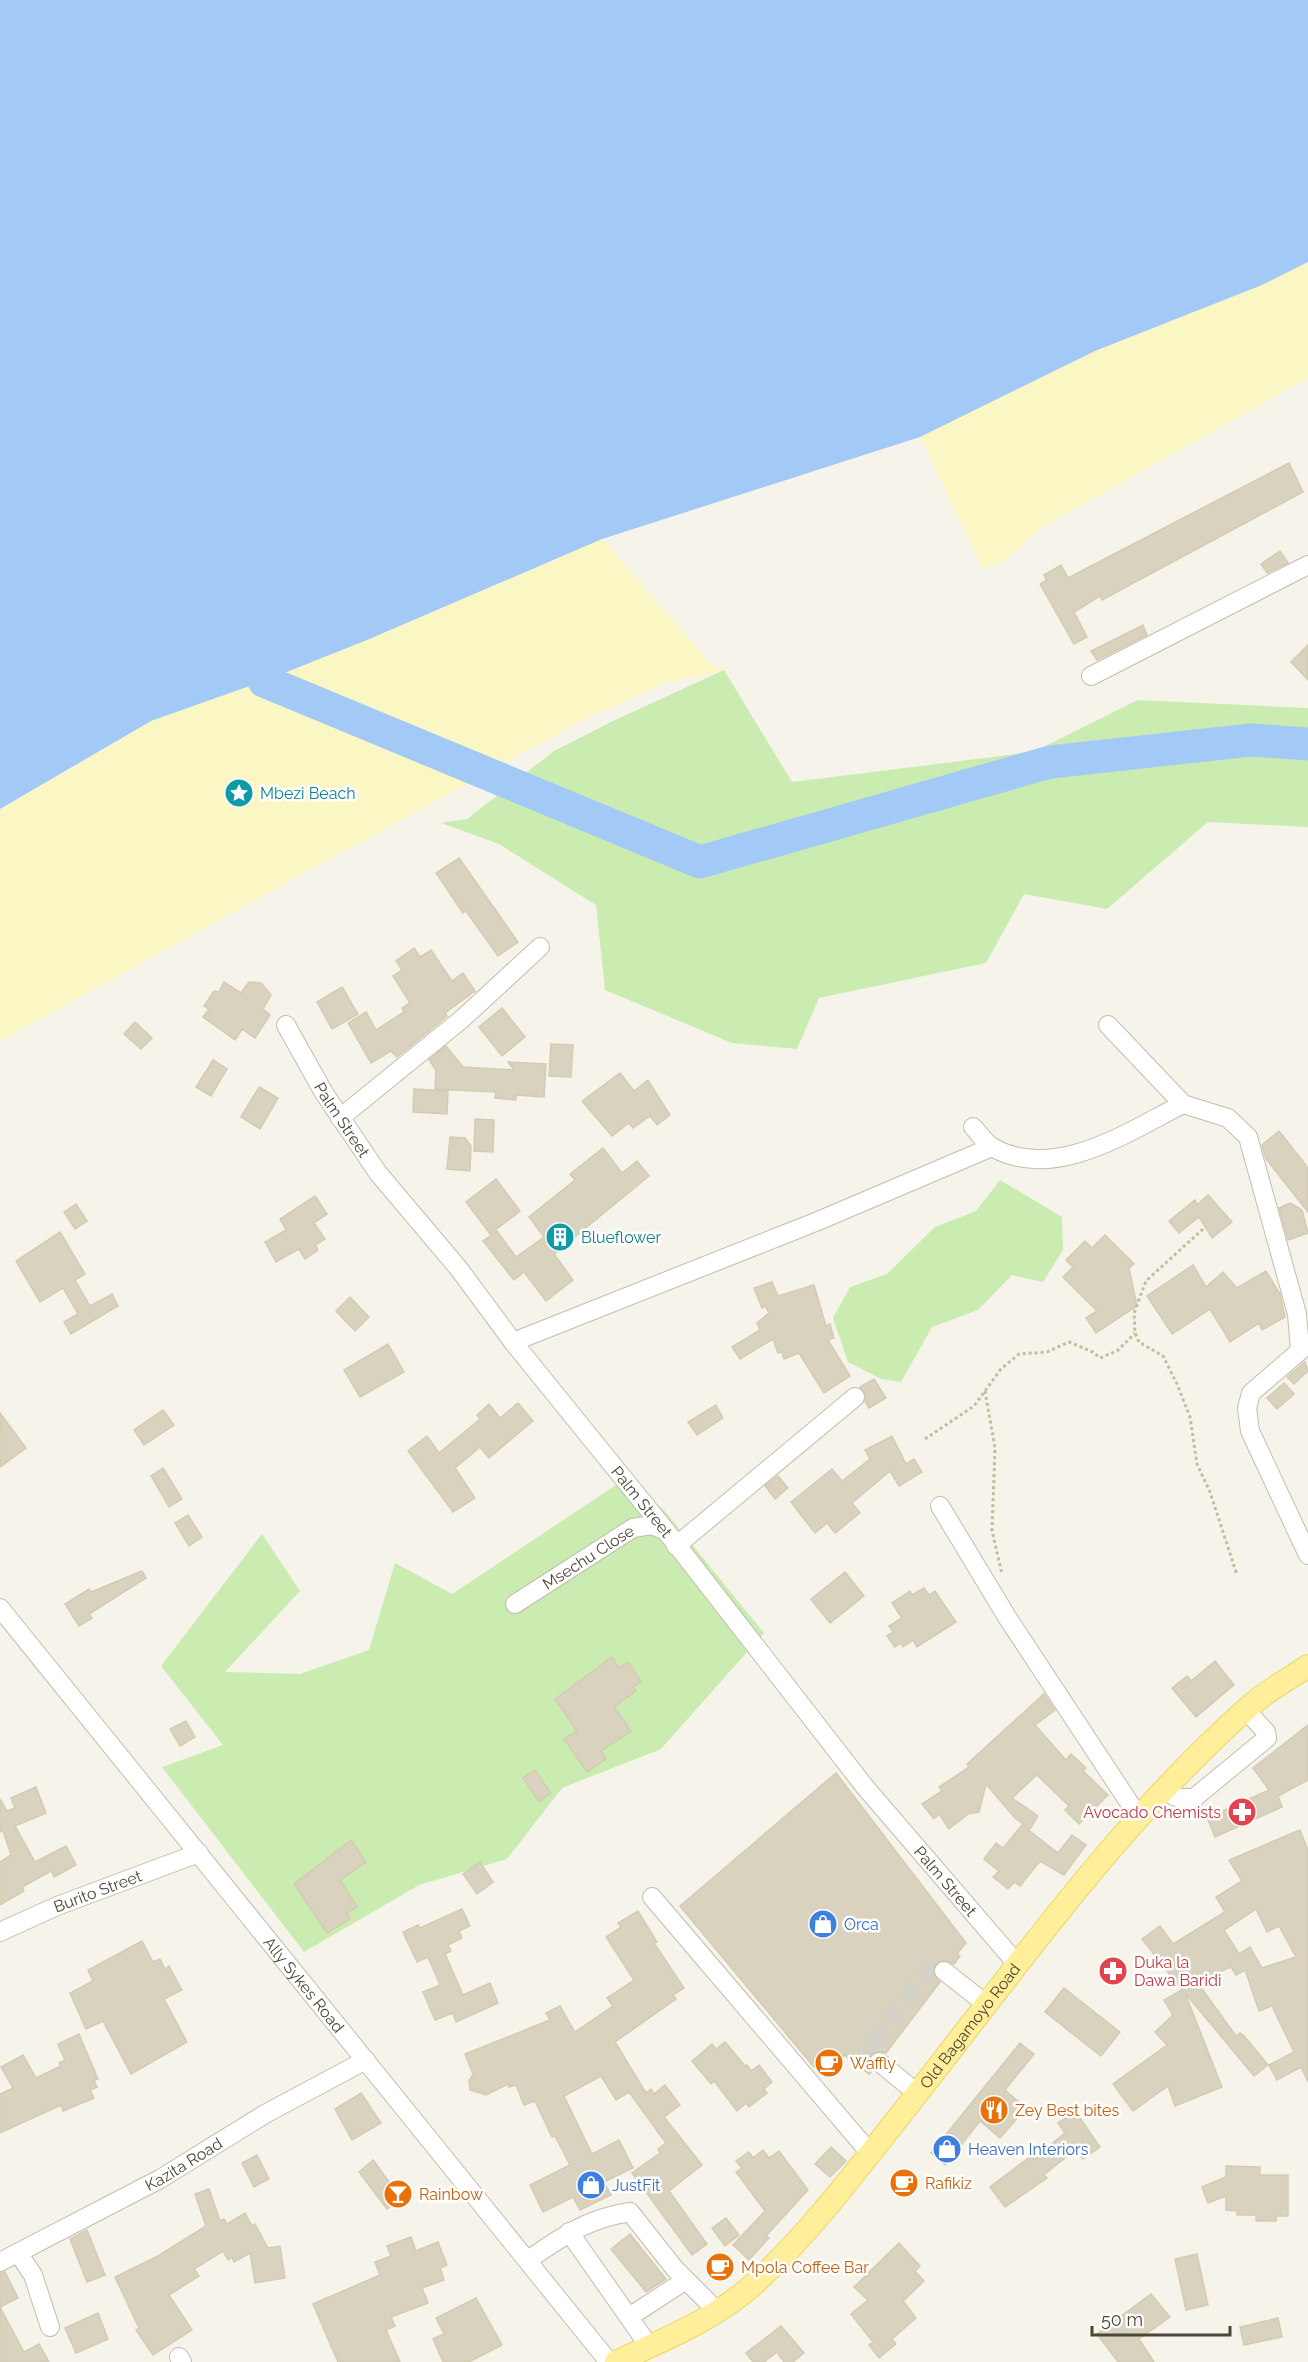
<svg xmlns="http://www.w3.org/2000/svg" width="1308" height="2362" font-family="Raleway,sans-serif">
	<rect width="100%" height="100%" fill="#f6f4ea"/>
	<!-- green -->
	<g fill="#caecb0">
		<polygon points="724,670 792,782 1033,752 1138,700 1308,708 1308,827 1208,822 1107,909 1024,894 986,963 819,998 797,1049 732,1043 605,990 596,905 499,844 441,823 467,819 554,751 613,721"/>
		<polygon points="1000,1180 1062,1217 1063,1250 1043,1282 1012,1275 978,1310 932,1327 901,1382 881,1379 848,1362 833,1318 850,1287 887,1274 935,1227 976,1211"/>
		<polygon points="616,1485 651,1499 664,1510 764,1633 661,1749 562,1788 507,1859 419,1885 304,1952 162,1767 223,1745 161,1666 262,1534 300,1591 225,1672 300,1674 369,1650 395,1563 452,1594"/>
	</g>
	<!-- sand -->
	<g fill="#fbf7c4">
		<polygon points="1308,262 1308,378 1042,527 1001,564 983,569 920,437 1095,351 1262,285"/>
		<polygon points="602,539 712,665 724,670 660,685 577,723 0,1041 0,810 151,721 264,681 367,640"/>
	</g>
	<!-- water -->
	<polygon fill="#a3c9f6" points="0,0 1308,0 1308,262 1262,285 1095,351 920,437 602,539 367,640 264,681 151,721 0,809"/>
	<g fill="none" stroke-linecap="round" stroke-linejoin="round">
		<!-- river -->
		<polyline stroke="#a3c9f6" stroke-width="33" points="264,681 700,862 1050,762 1251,740 1308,744"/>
	</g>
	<!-- building -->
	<g fill="#d9d2be" stroke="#d4cbb1" stroke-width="1.5" fill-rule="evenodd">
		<polygon points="1289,463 1303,492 1102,600 1100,596 1074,612 1087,637 1074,644 1040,584 1047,580 1044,575 1061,565 1068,578"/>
		<polygon points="1280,551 1288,563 1267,573 1261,564"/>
		<polygon points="1143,625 1147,635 1097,660 1091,651"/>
		<polygon points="1308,645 1308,680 1291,662"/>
		<polygon points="459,858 518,942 498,956 466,911 463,913 436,873"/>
		<polygon points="414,948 420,957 431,950 452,981 463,973 475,991 445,1013 447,1016 397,1057 391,1051 371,1063 348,1023 366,1012 376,1030 404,1012 402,1008 410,1003 393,976 402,970 396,961"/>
		<polygon points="224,982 241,993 249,982 261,983 271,995 263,1009 270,1015 255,1038 242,1029 235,1040 203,1017 209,1009 204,1006 214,991 219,992"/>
		<polygon points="342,987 358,1014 332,1029 317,1002"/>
		<polygon points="502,1008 525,1037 502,1056 479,1027"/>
		<polygon points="135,1022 152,1038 141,1049 124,1034"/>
		<polygon points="551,1044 573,1045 571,1077 549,1076"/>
		<polygon points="446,1046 463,1067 514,1070 508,1062 546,1064 544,1097 516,1095 516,1100 495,1098 496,1092 435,1089 436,1070 429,1060"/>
		<polygon points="213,1060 227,1069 211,1096 196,1087"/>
		<polygon points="620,1073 634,1091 648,1080 670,1115 657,1125 650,1116 633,1128 629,1123 612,1136 582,1101"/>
		<polygon points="259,1087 278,1098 260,1129 241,1117"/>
		<polygon points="414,1089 448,1091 447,1114 413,1112"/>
		<polygon points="475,1119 494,1120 493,1152 474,1151"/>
		<polygon points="1279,1131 1308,1168 1308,1212 1266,1159 1262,1145"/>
		<polygon points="450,1137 465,1138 471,1146 470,1171 447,1169"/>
		<polygon points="603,1148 622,1173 637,1161 649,1176 554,1254 573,1280 546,1301 524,1272 514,1280 483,1241 497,1231 516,1257 544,1237 529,1217 575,1180 570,1174"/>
		<polygon points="496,1179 520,1211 490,1234 466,1202"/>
		<polygon points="1208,1195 1232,1222 1212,1238 1199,1217 1179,1233 1169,1221 1195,1200 1197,1205"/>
		<polygon points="315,1196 327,1214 314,1223 325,1239 315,1245 318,1250 305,1259 299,1249 276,1262 265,1242 286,1230 280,1219"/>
		<polygon points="1290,1203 1302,1210 1308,1233 1288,1240 1279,1208"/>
		<polygon points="76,1204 87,1221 75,1229 64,1212"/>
		<polygon points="60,1232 85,1274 75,1280 90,1306 112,1294 118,1306 71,1334 64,1322 78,1314 63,1288 40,1302 16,1261"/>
		<polygon points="1105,1235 1134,1264 1129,1268 1137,1306 1096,1333 1086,1318 1097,1311 1063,1277 1073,1267 1066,1260 1085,1241 1092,1248"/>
		<polygon points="1193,1265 1206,1287 1223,1272 1237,1288 1266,1271 1280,1294 1285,1317 1262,1330 1259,1323 1230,1342 1210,1309 1172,1334 1147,1296"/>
		<polygon points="772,1282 778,1296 814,1285 826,1326 830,1324 834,1338 828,1340 850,1376 824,1393 799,1353 784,1359 782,1352 778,1353 773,1339 740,1359 732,1347 760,1330 757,1323 769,1313 765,1306 762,1308 754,1288"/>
		<polygon points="350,1297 369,1317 355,1331 336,1311"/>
		<polygon points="388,1344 404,1372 360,1397 344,1370"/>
		<polygon points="1305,1362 1308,1371 1294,1384 1287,1377"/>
		<polygon points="874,1379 886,1398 869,1408 865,1401 866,1395 860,1387"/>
		<polygon points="1284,1383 1294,1394 1277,1409 1267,1398"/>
		<polygon points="518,1403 533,1421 489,1458 480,1447 455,1468 475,1498 453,1512 408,1451 427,1436 439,1453 480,1419 477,1415 489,1404 500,1418"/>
		<polygon points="716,1405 723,1418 697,1435 688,1422"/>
		<polygon points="163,1410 174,1425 144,1445 134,1430"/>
		<polygon points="0,1413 26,1448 0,1467"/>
		<polygon points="892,1436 906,1464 914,1459 922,1472 899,1486 890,1471 852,1503 860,1513 835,1533 827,1523 815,1533 791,1502 832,1469 842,1481 870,1459 865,1450"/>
		<polygon points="163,1468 182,1499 169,1507 151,1476"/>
		<polygon points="778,1476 788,1488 775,1499 765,1486"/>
		<polygon points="188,1515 202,1537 189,1546 175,1523"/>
		<polygon points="142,1571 146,1578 89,1614 92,1618 79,1626 65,1604 89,1589 91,1592"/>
		<polygon points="845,1572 864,1596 830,1623 811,1599"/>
		<polygon points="924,1588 929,1595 935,1591 956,1622 917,1647 913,1640 903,1647 901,1643 895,1647 887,1636 893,1632 889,1626 902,1618 892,1603 910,1591 912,1595"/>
		<polygon points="612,1657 619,1668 628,1662 641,1681 633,1687 636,1691 614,1707 631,1731 601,1751 606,1759 587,1772 564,1739 577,1731 555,1699"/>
		<polygon points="1215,1661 1234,1685 1196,1717 1172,1688 1187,1676 1191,1681"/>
		<polygon points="1044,1694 1055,1710 1035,1725 1066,1760 1071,1754 1086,1768 1083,1771 1108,1795 1079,1824 1065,1810 1069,1806 1037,1775 1012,1798 1038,1816 1030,1829 1015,1818 986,1784 979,1812 968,1814 949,1829 939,1814 934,1819 922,1804 942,1791 939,1787 969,1767 967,1764"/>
		<polygon points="186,1721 195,1737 180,1746 170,1729"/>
		<polygon points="1308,1725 1308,1780 1278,1796 1282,1807 1215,1837 1207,1818 1269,1790 1253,1768"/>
		<polygon points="535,1770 551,1793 539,1802 523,1778"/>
		<polygon points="836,1773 966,1943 957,1954 960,1956 954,1964 945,1960 935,1965 933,1975 940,1982 886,2053 876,2051 870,2055 868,2065 872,2071 869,2074 844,2055 826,2077 813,2066 680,1906"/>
		<polygon points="36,1787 46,1813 15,1826 35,1862 66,1846 76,1865 54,1877 51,1871 22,1887 24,1891 0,1905 0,1862 11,1855 3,1831 0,1832 0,1799 7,1811 15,1808 11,1798"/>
		<polygon points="1022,1825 1058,1853 1072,1835 1086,1845 1064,1875 1040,1861 1020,1886 1014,1882 1008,1889 993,1877 999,1871 984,1859 996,1843 1003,1848"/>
		<path d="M1300 1830 1308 1850V2082L1301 2067 1277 2080 1269 2065 1294 2052 1272 2006 1259 2011 1245 1970 1236 1975 1231 1967 1197 1982 1236 2036 1240 2033 1244 2036 1268 2065 1254 2076 1185 1993 1222 2087 1175 2106 1168 2086 1133 2111 1113 2084 1167 2045 1155 2032 1173 2015 1164 2000 1182 1990 1142 1939 1160 1926 1173 1944 1225 1912 1216 1897 1242 1881 1229 1860ZM1256 1909 1267 1932 1279 1926 1296 1957 1262 1968 1250 1947 1239 1954 1224 1930Z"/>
		<polygon points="351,1840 366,1862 340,1880 357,1907 347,1913 350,1919 327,1933 294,1884"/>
		<polygon points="480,1862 493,1882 477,1894 463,1874"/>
		<polygon points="462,1909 470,1926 459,1931 462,1938 448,1945 451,1951 445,1954 463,1995 490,1983 498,2003 456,2022 453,2013 435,2020 423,1992 440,1985 428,1957 417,1962 403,1932 418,1925 420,1928"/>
		<polygon points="638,1911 657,1942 654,1943 684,1988 673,1995 676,1999 615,2042 646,2093 651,2089 654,2094 665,2085 680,2105 664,2117 702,2165 669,2191 707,2244 692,2255 632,2173 660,2153 658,2149 666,2143 629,2092 616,2100 601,2076 564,2096 592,2154 619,2140 633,2168 604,2182 611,2195 580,2210 573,2197 543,2212 530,2185 570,2165 555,2136 552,2137 535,2101 524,2105 516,2085 509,2087 508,2084 486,2095 470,2090 469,2081 473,2074 465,2054 550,2020 546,2013 560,2006 575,2032 613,2006 607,1998 634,1980 606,1937 621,1927 618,1923"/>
		<polygon points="142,1941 153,1962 160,1959 165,1969 169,1966 182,1990 164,1999 187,2042 131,2074 103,2021 86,2029 70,1993 93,1981 88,1970"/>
		<polygon points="1064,1988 1120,2032 1101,2056 1045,2012"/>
		<polygon points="79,2034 98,2079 94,2080 97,2087 90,2090 94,2098 63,2111 61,2105 0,2133 0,2094 13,2088 1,2067 23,2055 36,2078 61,2066 59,2063 65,2060 58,2044"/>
		<polygon points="725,2042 746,2067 747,2065 751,2071 759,2065 772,2082 764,2089 767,2093 749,2107 746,2103 737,2111 714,2081 711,2084 692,2061 712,2044 716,2049"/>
		<polygon points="1020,2043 1034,2054 1005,2090 1026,2108 1000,2138 980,2121 945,2165 931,2153"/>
		<polygon points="361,2093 381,2123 352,2140 335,2109"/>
		<polygon points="1075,2111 1100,2147 1083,2159 1076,2149 1044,2175 1047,2178 1005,2207 990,2187 1031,2156 1033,2159 1065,2133 1058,2123"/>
		<polygon points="831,2147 846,2161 830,2177 815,2164"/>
		<polygon points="763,2150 769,2158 779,2151 808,2190 766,2236 769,2238 749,2260 733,2245 765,2211 736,2172 742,2168 736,2161 749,2152 753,2158"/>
		<polygon points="257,2155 269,2179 254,2187 242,2163"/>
		<polygon points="373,2160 401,2198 387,2209 359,2172"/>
		<polygon points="1226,2166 1260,2167 1260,2175 1288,2175 1288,2216 1276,2216 1276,2221 1256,2221 1256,2215 1237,2215 1237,2211 1226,2210 1226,2196 1208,2203 1202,2187 1226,2177"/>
		<polygon points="209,2189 220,2221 224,2219 227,2224 245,2213 252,2226 255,2224 268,2248 280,2246 285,2278 255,2283 250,2253 234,2262 232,2257 228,2260 223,2251 194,2269 199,2276 169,2295 192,2330 153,2355 136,2330 139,2328 115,2277 158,2256 206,2226 195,2194"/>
		<polygon points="726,2218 739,2235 725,2246 712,2228"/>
		<polygon points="87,2230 105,2275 87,2282 70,2239"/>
		<polygon points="630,2234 666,2279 646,2292 611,2249"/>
		<polygon points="411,2237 416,2251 438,2242 447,2265 440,2268 444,2280 422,2288 428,2303 391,2317 395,2326 386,2330 400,2362 338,2362 313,2304 380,2275 375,2262 391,2256 387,2246"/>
		<polygon points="899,2243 920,2266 915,2271 924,2281 903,2301 916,2318 892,2339 896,2344 879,2358 869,2345 873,2342 851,2314 868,2300 854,2287"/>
		<polygon points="1197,2254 1208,2305 1186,2310 1175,2259"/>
		<polygon points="5,2272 18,2298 0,2307 24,2352 39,2344 49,2362 0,2362 0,2273"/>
		<polygon points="1151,2294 1170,2317 1139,2339 1154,2362 1118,2362 1097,2334"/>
		<polygon points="476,2298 502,2345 469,2362 443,2362 433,2339 444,2334 436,2318"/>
		<polygon points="98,2313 108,2339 76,2353 65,2328"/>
		<polygon points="1278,2318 1282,2337 1244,2345 1240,2327"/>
		<polygon points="781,2326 804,2353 793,2362 784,2362 777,2352 764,2362 753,2362 746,2353"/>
	</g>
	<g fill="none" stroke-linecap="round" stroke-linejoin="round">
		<!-- minor-tunnel -->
		<polyline stroke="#d4d1c6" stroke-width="18" stroke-dasharray="18 9" stroke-linecap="butt" points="879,2062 866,2052 933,1963 944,1971"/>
		<!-- minor casing -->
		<g stroke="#c2bdac" stroke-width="20">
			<g id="minor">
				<polyline points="1091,676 1308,565"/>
				<path id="s1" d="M286 1025 324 1093 378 1173 459 1269 513 1342 666 1531 865 1787 1017 1964"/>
				<polyline points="1108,1025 1183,1104 1228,1118 1248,1137 1297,1314 1300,1350"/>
				<polyline points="340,1118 462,1019 540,947"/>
				<path d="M973 1127C979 1133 985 1143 992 1147 1054 1183 1129 1131 1183 1104"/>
				<polyline points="513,1342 818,1221 992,1147"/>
				<polyline points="1308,1344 1251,1393 1247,1408 1250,1431 1308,1555"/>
				<polyline points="940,1506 1007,1617 1140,1819"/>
				<polyline points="676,1546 855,1397"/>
				<path id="s2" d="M515 1604 633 1528 652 1525 666 1531"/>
				<path id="s3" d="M0 1608 609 2362"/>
				<polyline points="1164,1791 1179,1798 1194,1798 1267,1738 1266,1732 1246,1710"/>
				<polyline points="652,1897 870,2153"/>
				<path id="s4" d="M0 1932 57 1906 199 1853"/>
				<polyline points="944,1971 986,2004"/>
				<polyline points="879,2062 918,2094"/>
				<polyline points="569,2232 649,2346"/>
				<polyline points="18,2253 33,2275 50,2327"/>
				<path d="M528 2260C563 2236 586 2219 630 2212L675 2269 717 2311"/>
				<path id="s5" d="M0 2262 160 2179 265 2114 366 2060"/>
				<polyline points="629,2317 686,2280"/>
				<polyline points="179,2357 182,2362"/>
			</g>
		</g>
		<!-- major casing -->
		<g stroke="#ecd561" stroke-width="24">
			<g id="major">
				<path id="s6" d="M616 2362C663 2340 714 2320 754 2284 807 2236 854 2174 898 2118 1010 1977 1115 1825 1251 1705 1268 1690 1289 1679 1308 1666"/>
			</g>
		</g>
		<!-- path -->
		<g stroke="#c5bc9c" stroke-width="3" stroke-dasharray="3 3" stroke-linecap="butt">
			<polyline points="1203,1229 1146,1281 1134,1313 1135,1333 1139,1342 1163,1356 1177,1384 1190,1417 1197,1464 1210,1492 1237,1575"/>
			<polyline points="985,1391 995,1448 992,1531 1002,1574"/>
			<polyline points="925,1439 974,1406 1001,1369 1019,1354 1047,1352 1069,1342 1093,1352 1100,1358 1117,1351 1135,1333"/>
		</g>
		<!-- minor -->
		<use href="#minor" stroke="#fff" stroke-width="18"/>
		<!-- major -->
		<use href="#major" stroke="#ffef9a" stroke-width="22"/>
	</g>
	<!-- icons -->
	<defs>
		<g id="sight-disc" transform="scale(1.5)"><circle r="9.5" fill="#0f9aa8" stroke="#fff"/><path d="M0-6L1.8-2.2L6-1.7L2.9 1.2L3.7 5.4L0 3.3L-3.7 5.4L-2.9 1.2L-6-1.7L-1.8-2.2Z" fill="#fff"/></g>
		<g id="building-disc" transform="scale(1.5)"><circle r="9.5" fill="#0f9aa8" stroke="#fff"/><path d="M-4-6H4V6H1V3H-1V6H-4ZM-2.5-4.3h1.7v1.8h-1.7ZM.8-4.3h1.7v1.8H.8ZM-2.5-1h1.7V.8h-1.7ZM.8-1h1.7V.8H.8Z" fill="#fff"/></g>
		<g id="pharmacy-disc" transform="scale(1.5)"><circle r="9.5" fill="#e0444e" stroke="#fff"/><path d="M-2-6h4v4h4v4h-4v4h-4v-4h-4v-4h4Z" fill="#fff"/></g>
		<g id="shop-disc" transform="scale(1.5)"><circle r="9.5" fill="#3f7fe0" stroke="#fff"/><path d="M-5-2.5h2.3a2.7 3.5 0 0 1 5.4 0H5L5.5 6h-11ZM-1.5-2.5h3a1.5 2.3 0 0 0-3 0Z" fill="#fff"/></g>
		<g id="cafe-disc" transform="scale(1.5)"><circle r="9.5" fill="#e8710a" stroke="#fff"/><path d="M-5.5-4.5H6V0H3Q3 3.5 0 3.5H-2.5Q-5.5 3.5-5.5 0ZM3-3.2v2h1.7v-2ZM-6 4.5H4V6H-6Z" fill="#fff"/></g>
		<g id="restaurant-disc" transform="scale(1.5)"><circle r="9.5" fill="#e8710a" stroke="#fff"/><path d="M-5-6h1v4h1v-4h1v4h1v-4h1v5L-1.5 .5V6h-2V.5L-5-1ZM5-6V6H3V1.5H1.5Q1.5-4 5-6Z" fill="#fff"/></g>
		<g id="bar-disc" transform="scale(1.5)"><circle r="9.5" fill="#e8710a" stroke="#fff"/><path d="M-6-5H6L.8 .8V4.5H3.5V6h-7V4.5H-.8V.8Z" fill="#fff"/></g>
	</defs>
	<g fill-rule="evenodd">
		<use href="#sight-disc" x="239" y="793"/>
		<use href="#building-disc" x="560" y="1237"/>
		<use href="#pharmacy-disc" x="1242" y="1812"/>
		<use href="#shop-disc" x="823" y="1924"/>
		<use href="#pharmacy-disc" x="1113" y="1971"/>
		<use href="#cafe-disc" x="829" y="2063"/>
		<use href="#restaurant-disc" x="994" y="2110"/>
		<use href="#shop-disc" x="947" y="2149"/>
		<use href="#cafe-disc" x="904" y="2183"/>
		<use href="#shop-disc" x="591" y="2185"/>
		<use href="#bar-disc" x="398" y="2194"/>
		<use href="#cafe-disc" x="720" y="2267"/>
	</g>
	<g text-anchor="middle" stroke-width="5" stroke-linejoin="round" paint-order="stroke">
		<!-- culture labels -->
		<g font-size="16" fill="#0d838f" stroke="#fff" text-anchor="start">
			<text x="260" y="799">Mbezi Beach</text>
			<text x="581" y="1243">Blueflower</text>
		</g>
		<!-- street labels -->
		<g font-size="16" fill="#4b4637" stroke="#fff">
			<text dy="6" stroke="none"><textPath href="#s1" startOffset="110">Palm Street</textPath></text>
			<text dy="6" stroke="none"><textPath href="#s1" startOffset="596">Palm Street</textPath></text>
			<text dy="6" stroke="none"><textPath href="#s2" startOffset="87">Msechu Close</textPath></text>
			<text dy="6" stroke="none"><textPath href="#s1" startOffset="1082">Palm Street</textPath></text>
			<text dy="6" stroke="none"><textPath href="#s4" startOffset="106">Burito Street</textPath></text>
			<text dy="6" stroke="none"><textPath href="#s3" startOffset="484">Ally Sykes Road</textPath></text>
			<text dy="6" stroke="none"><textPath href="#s6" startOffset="496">Old Bagamoyo Road</textPath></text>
			<text dy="6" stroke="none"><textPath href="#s5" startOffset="208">Kazita Road</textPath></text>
		</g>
		<!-- health labels -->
		<g font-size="16" fill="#be3a42" stroke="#fff" text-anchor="end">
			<text x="1221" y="1818">Avocado Chemists</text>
			<text x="1134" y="1968" text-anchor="start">Duka la<tspan x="1134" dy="18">Dawa Baridi</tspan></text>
		</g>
		<!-- shop labels -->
		<g font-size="16" fill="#366cbe" stroke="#fff" text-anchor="start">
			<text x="844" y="1930">Orca</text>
			<text x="968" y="2155">Heaven Interiors</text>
			<text x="612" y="2191">JustFit</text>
		</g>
		<!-- food labels -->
		<g font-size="16" fill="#c56008" stroke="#fff" text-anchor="start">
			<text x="850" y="2069">Waffly</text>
			<text x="1015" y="2116">Zey Best bites</text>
			<text x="925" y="2189">Rafikiz</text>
			<text x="419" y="2200">Rainbow</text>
			<text x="741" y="2273">Mpola Coffee Bar</text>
		</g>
	</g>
	<!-- scale -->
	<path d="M1092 2326v9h138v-9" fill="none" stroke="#4b4637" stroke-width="3"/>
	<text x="1101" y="2326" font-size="18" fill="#4b4637" stroke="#ffffff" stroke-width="4.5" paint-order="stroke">50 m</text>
</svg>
